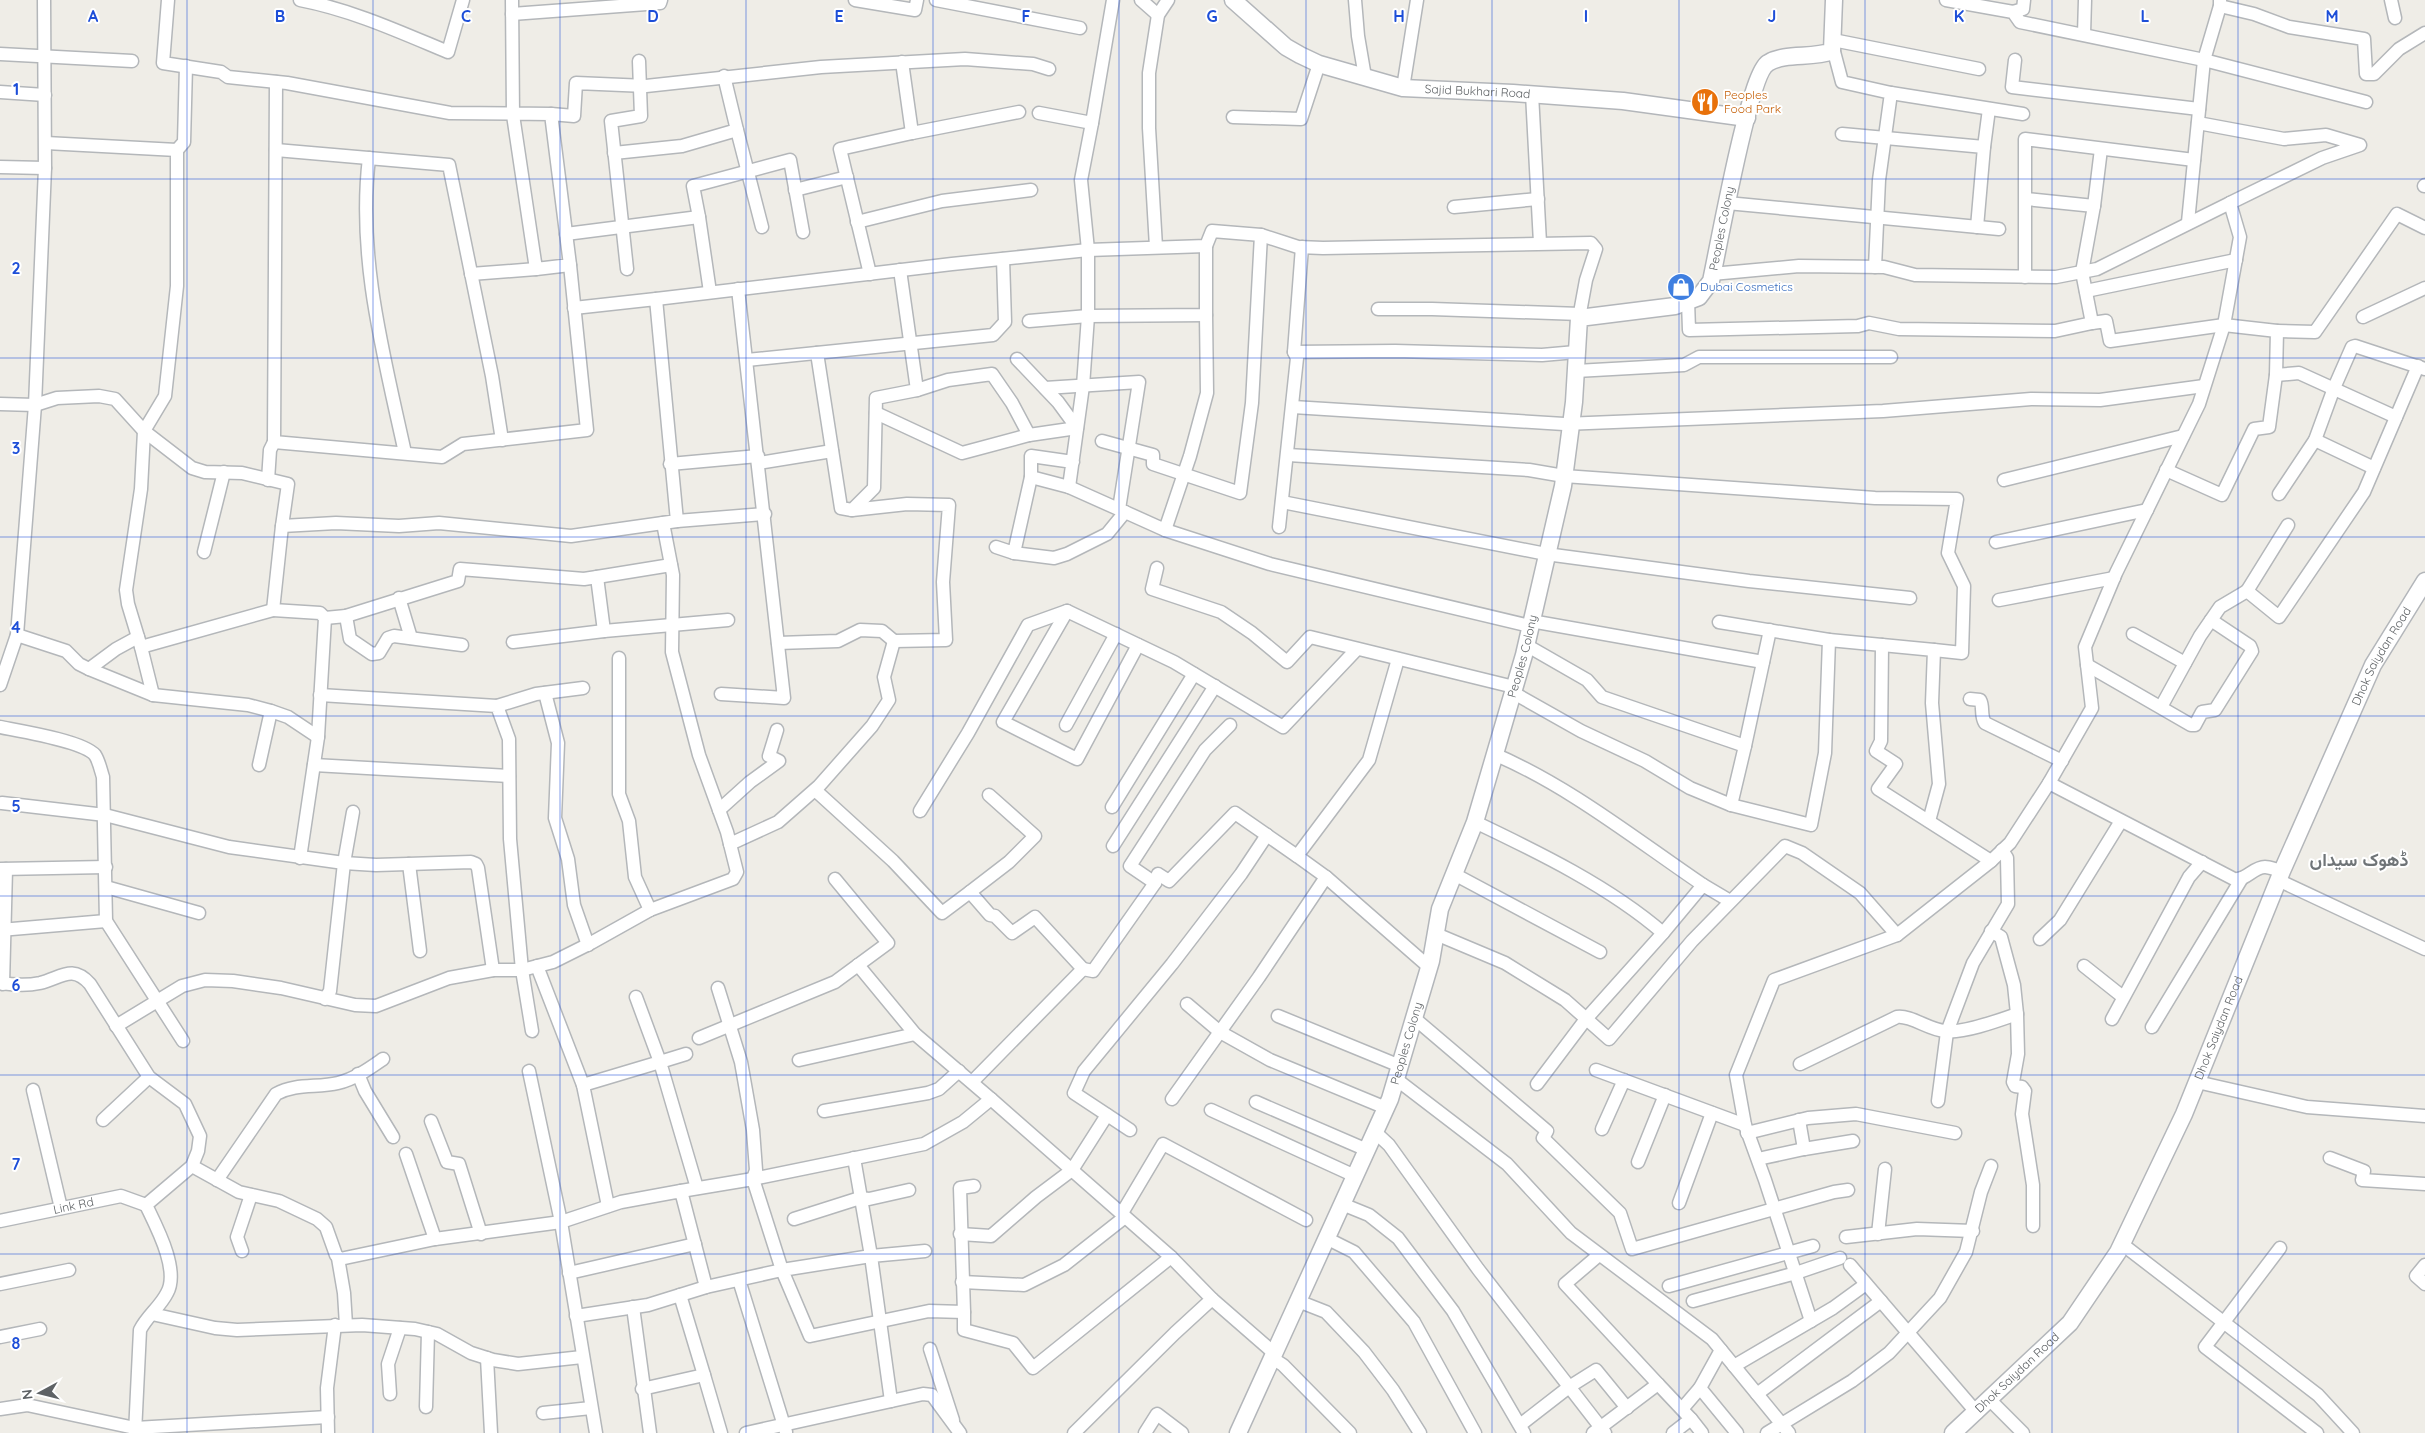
<svg xmlns="http://www.w3.org/2000/svg" width="2425" height="1433" font-family="Quicksand,Vazirmatn,sans-serif">
	<rect width="100%" height="100%" fill="#efede7"/>
	<g fill="none" stroke-linecap="round" stroke-linejoin="round">
		<!-- street casing -->
		<g stroke="#b4b7ba" stroke-width="15">
			<g id="street">
				<polyline points="168,0 163,63 221,72 228,77 287,83 450,113 551,114 570,265 536,269 513,115 512,0"/>
				<path d="M300 0C352 10 400 32 448 52L463 0"/>
				<polyline points="855,0 915,10 917,0"/>
				<polyline points="936,0 1080,28"/>
				<polyline points="1141,0 1158,15"/>
				<polyline points="1355,0 1358,36 1365,77"/>
				<polyline points="1946,0 2013,12 2020,22 2204,60 2366,102"/>
				<polyline points="2391,0 2395,18"/>
				<polyline points="2220,6 2254,14 2289,27 2364,39 2366,74 2374,74 2399,49 2425,33"/>
				<polyline points="2013,12 2023,9 2024,0"/>
				<polyline points="512,14 660,3 661,0"/>
				<polyline points="2084,34 2085,0"/>
				<polyline points="1833,40 1979,69"/>
				<polyline points="1833,48 1842,82 1891,93 1879,180 1875,267"/>
				<polyline points="0,54 132,61"/>
				<polyline points="2015,60 2012,87 2199,109"/>
				<polyline points="902,62 912,133"/>
				<polyline points="276,82 274,442 442,457 463,444 587,430 570,265"/>
				<polyline points="1403,88 1417,0"/>
				<polyline points="0,92 45,95"/>
				<polyline points="1891,93 2023,114"/>
				<polyline points="1532,94 1540,243"/>
				<polyline points="1039,113 1092,123 1113,0"/>
				<polyline points="551,114 574,116 576,83 646,86 821,67 965,59 1033,64 1049,69"/>
				<polyline points="1233,117 1301,119 1319,64"/>
				<polyline points="2198,123 2284,139 2326,135 2360,145 2322,158 2230,203"/>
				<polyline points="737,130 762,227"/>
				<polyline points="1842,134 1984,147 1977,227"/>
				<polyline points="46,143 177,150 177,286 165,396 144,431 141,489 126,590 128,604 141,647 153,695"/>
				<polyline points="1984,147 1989,109"/>
				<polyline points="177,150 184,142 186,66"/>
				<polyline points="276,150 449,165 492,376 502,440"/>
				<polyline points="614,153 682,146 737,130 724,76"/>
				<path d="M369 158C357 258 384 356 405 453"/>
				<polyline points="0,167 45,168"/>
				<polyline points="2424,186 2425,185"/>
				<polyline points="795,190 847,177"/>
				<polyline points="2026,199 2094,206 2101,149"/>
				<polyline points="1727,203 1999,229"/>
				<polyline points="1454,207 1538,199"/>
				<polyline points="699,217 693,186 790,160 803,232"/>
				<polyline points="857,222 942,201 1031,190"/>
				<polyline points="2188,222 2204,60 2220,6 2220,0"/>
				<polyline points="566,234 699,217 710,292"/>
				<polyline points="1156,247 1149,128 1149,73 1158,15 1168,0"/>
				<polyline points="627,269 611,121 641,116 639,61"/>
				<polyline points="471,274 536,269"/>
				<polyline points="870,274 840,149 912,133 1019,112"/>
				<polyline points="1712,274 1799,266 1884,267 1915,275 2056,277 2097,269 2230,203 2240,237 2224,325 2199,404 2116,573 2085,647 2092,708 2049,783 2010,843 1991,861"/>
				<polyline points="2025,277 2025,139 2194,160"/>
				<polyline points="2086,291 2236,260"/>
				<polyline points="656,299 952,264 1088,250 1206,246 1212,231 1261,235 1298,247 1323,248 1591,243 1596,249 1586,280 1579,318"/>
				<polyline points="1688,301 1689,330 1858,326 1869,323 1899,329 2055,331 2092,323 2082,272 2094,206"/>
				<polyline points="1378,309 1432,309 1580,314"/>
				<polyline points="2363,317 2425,288"/>
				<polyline points="1029,321 1088,316 1206,315 1206,246"/>
				<polyline points="2092,323 2106,321 2110,341 2224,325 2277,331 2276,375 2299,373 2396,417"/>
				<polyline points="2277,331 2315,332 2397,214 2425,228"/>
				<polyline points="1294,352 1395,351 1542,355 1576,352"/>
				<polyline points="817,353 841,508 852,510 874,488 876,398 917,390 900,270"/>
				<polyline points="1017,359 1058,402 1077,428 1029,435"/>
				<polyline points="747,360 993,335 1005,322 1003,259"/>
				<polyline points="1576,371 1684,365 1699,357 1891,357"/>
				<polyline points="1045,388 1139,382 1119,509"/>
				<polyline points="0,404 35,405 57,398 99,396 115,399 144,431 192,468 205,472 242,473 288,484 282,526 336,523 399,526 439,523 571,536 677,521 656,299 574,308"/>
				<polyline points="1293,407 1564,424 1883,411 2031,399 2100,400 2204,386"/>
				<polyline points="876,413 962,453 1029,435 1012,403 992,374 948,380 917,390"/>
				<polyline points="2315,440 2374,468"/>
				<polyline points="1102,441 1153,455 1153,464 1240,493 1252,403 1261,235"/>
				<polyline points="1288,455 1529,470 1564,476 1875,498 1957,499 1948,553 1964,586 1962,653 1934,650"/>
				<polyline points="1073,462 1031,456 1031,477 1069,487 1083,386 1088,316 1088,250 1081,180 1092,123"/>
				<polyline points="759,463 832,451"/>
				<polyline points="670,464 758,456"/>
				<polyline points="2166,470 2222,495 2254,429 2269,427 2276,375"/>
				<polyline points="268,480 270,450 274,442"/>
				<polyline points="2004,480 2183,436"/>
				<polyline points="2279,494 2315,440 2334,388 2352,347 2355,346 2425,369"/>
				<polyline points="1282,502 1546,554 1749,581 1910,598"/>
				<polyline points="1125,512 1165,530 1190,456 1207,393 1206,315"/>
				<polyline points="677,521 765,514"/>
				<polyline points="2288,525 2247,591 2279,617 2364,492 2418,366"/>
				<polyline points="282,526 273,610 320,613 325,618 318,737 300,858"/>
				<polyline points="1279,527 1297,358 1294,352 1302,247"/>
				<polyline points="1165,530 1270,564 1530,626"/>
				<polyline points="1996,542 2147,510"/>
				<polyline points="996,547 1014,553 1031,477"/>
				<polyline points="204,552 224,472"/>
				<polyline points="1014,553 1054,558 1067,554 1107,534 1125,512 1069,487"/>
				<polyline points="1157,568 1152,589 1221,612 1252,633 1287,662 1310,637 1514,687"/>
				<polyline points="597,577 671,565"/>
				<polyline points="399,598 411,638"/>
				<polyline points="1999,600 2114,578"/>
				<polyline points="1067,611 1003,722 1077,759 1138,645"/>
				<polyline points="346,616 350,639 372,654 379,653 388,638 394,636 462,645"/>
				<polyline points="325,618 346,616 458,581 460,569 584,579 597,577 604,631 513,642"/>
				<polyline points="1531,621 1763,662"/>
				<polyline points="604,631 728,620"/>
				<polyline points="2133,634 2185,663"/>
				<polyline points="17,635 66,651 79,664 89,669 153,695 248,705 271,711 288,717 318,737"/>
				<polyline points="778,643 838,641 860,630 882,631 894,641 946,640 943,582 949,505 907,504 852,510"/>
				<polyline points="1526,645 1587,680 1602,697 1745,746 1731,805"/>
				<polyline points="1882,645 1934,650 1932,703 1939,784 1929,821"/>
				<polyline points="141,647 273,610"/>
				<polyline points="619,658 619,794 629,821 635,877 650,910"/>
				<polyline points="2087,665 2191,725 2195,725 2202,712 2215,710 2252,651 2250,646 2211,620"/>
				<polyline points="89,669 116,649 138,637"/>
				<polyline points="0,685 17,635 35,405 45,168 44,0"/>
				<polyline points="1512,692 1581,731 1645,761 1690,788 1731,805 1811,825 1825,753 1829,640 1719,622"/>
				<polyline points="545,693 558,743 555,818 568,859 574,905 588,945"/>
				<polyline points="721,694 784,698 738,289"/>
				<polyline points="320,695 497,706 509,739 510,839 522,970 532,1031"/>
				<path d="M1970 699 1980 700C1984 707 1980 715 1985 723L2062 761"/>
				<polyline points="497,706 536,694 583,688"/>
				<polyline points="2161,707 2200,636 2220,607 2247,591"/>
				<polyline points="1066,725 1116,634"/>
				<path d="M0 727C20 731 83 741 95 755 99 761 101 771 103 777L106 921 183 1041"/>
				<polyline points="1745,746 1770,630"/>
				<path d="M1494 754C1569 786 1635 839 1703 885"/>
				<polyline points="259,765 271,711"/>
				<polyline points="314,765 509,776"/>
				<path d="M2049 783 2234 879C2246 881 2253 867 2265 867 2270 867 2276 870 2282 871"/>
				<polyline points="815,790 893,861 942,913 970,892 990,915 995,916 1012,933 1035,917 1083,969 972,1082"/>
				<polyline points="2,803 105,815 229,847 344,863 376,865 471,862 476,864 478,868 493,970"/>
				<polyline points="1112,807 1194,674"/>
				<polyline points="719,810 750,782 779,761 769,756 777,730"/>
				<polyline points="920,811 968,733 1028,625 1067,611 1174,662 1283,727 1357,649"/>
				<path d="M1475 822C1538 852 1610 887 1663 933L1586 1019 1537 1084"/>
				<polyline points="730,844 778,822 819,786 872,726 889,700 884,677 894,641"/>
				<polyline points="1113,846 1215,686"/>
				<polyline points="409,864 420,951"/>
				<polyline points="0,869 106,867"/>
				<polyline points="1454,874 1600,952"/>
				<polyline points="1326,877 1297,856 1369,760 1398,659"/>
				<polyline points="2278,880 2425,949"/>
				<polyline points="1155,883 1130,866 1205,750 1230,725"/>
				<polyline points="106,887 199,913"/>
				<polyline points="970,892 1009,862 1035,836 989,795"/>
				<polyline points="0,930 106,921"/>
				<polyline points="1991,931 2001,937 2014,985 2017,1014 2018,1054 2013,1082 2015,1086 2022,1087 2025,1091 2022,1114 2033,1185 2033,1226"/>
				<polyline points="1663,933 1703,885 1730,901"/>
				<polyline points="1436,934 1505,963 1565,1000 1609,1039 1692,941 1785,846 1802,853 1860,893 1897,935"/>
				<polyline points="2040,939 2060,920 2121,821"/>
				<polyline points="537,966 583,1085"/>
				<polyline points="2084,966 2123,997"/>
				<polyline points="1083,969 1093,971 1155,883 1158,874 1169,881 1235,813 1297,856"/>
				<path d="M0 983C14 985 26 986 40 983 61 978 72 964 90 984L149 1077 185 1104 200 1136 198 1151 192 1166 146 1205C156 1226 180 1270 167 1293 160 1307 147 1316 140 1330L135 1433"/>
				<polyline points="3,984 6,869"/>
				<polyline points="718,988 741,1062 753,1130 756,1170 753,1179 924,1144 963,1122 991,1099 915,1034 858,965"/>
				<polyline points="325,999 330,991 344,863 353,812"/>
				<polyline points="1187,1004 1220,1032 1270,1060 1386,1108"/>
				<polyline points="1278,1016 1400,1066"/>
				<polyline points="1414,1018 1547,1131 1543,1138 1620,1213 1632,1249 1834,1192 1848,1190"/>
				<polyline points="2112,1019 2189,877 2202,862"/>
				<polyline points="116,1026 182,986 205,980 233,981 281,988 355,1005 376,1006 449,978 493,970 522,970 553,962 591,943 650,910 733,879 737,872 727,832 699,755 672,652 673,575 663,523"/>
				<polyline points="2152,1027 2242,878"/>
				<polyline points="699,1038 835,982 888,943 835,879"/>
				<polyline points="686,1054 660,1062 697,1188"/>
				<polyline points="799,1060 915,1034"/>
				<path d="M1800 1064 1897 1017C1911 1015 1929 1030 1945 1031 1962 1034 2000 1020 2017 1014"/>
				<polyline points="1596,1070 1745,1125"/>
				<polyline points="529,1071 561,1222 596,1433"/>
				<polyline points="358,1074 365,1091 393,1137"/>
				<polyline points="1396,1079 1507,1164 1571,1233 1712,1339 1789,1433"/>
				<polyline points="2197,1082 2307,1107 2425,1116"/>
				<polyline points="33,1090 61,1208"/>
				<polyline points="1172,1099 1259,977 1326,877 1429,967"/>
				<polyline points="1938,1101 1947,1032 1973,963 2008,904 2007,858 2002,850"/>
				<polyline points="1256,1102 1367,1150"/>
				<polyline points="1211,1110 1355,1176"/>
				<polyline points="824,1111 928,1093 939,1089 959,1071"/>
				<polyline points="103,1120 149,1077"/>
				<polyline points="1799,1120 1804,1149"/>
				<polyline points="431,1121 447,1162 459,1164 481,1234"/>
				<polyline points="1602,1129 1624,1080"/>
				<polyline points="1130,1130 1074,1093 1084,1071 1172,964 1241,874 1267,835"/>
				<polyline points="1375,1132 1389,1145 1478,1269 1605,1433"/>
				<polyline points="1747,1133 1808,1118 1856,1114 1955,1133"/>
				<polyline points="406,1154 435,1239"/>
				<polyline points="854,1158 871,1256 782,1270 810,1336 929,1311 964,1312 960,1188 974,1186"/>
				<polyline points="2330,1158 2364,1171 2362,1180 2425,1184"/>
				<polyline points="1758,1159 1804,1149 1853,1141"/>
				<polyline points="1638,1162 1665,1095"/>
				<polyline points="192,1166 239,1192 279,1201 317,1219 326,1227 336,1255 340,1259 435,1239 561,1222 621,1202 681,1191 706,1287"/>
				<path d="M217 1180 276 1094C296 1083 317 1088 338 1083 355 1079 370 1068 383 1059"/>
				<polyline points="1679,1203 1712,1113"/>
				<polyline points="1342,1204 1369,1215 1398,1238 1453,1311 1524,1433"/>
				<polyline points="608,1206 583,1085 660,1062 636,997"/>
				<polyline points="1122,1213 1163,1144 1306,1220"/>
				<polyline points="794,1219 860,1198 869,1199 909,1190"/>
				<path id="s1" d="M0 1221 121 1196 146 1205"/>
				<polyline points="960,1234 991,1236 1036,1197 1072,1170 1107,1115"/>
				<polyline points="1878,1234 1885,1169"/>
				<polyline points="1846,1237 1917,1229 1973,1231"/>
				<polyline points="1326,1238 1354,1252 1414,1322 1475,1433"/>
				<polyline points="2122,1244 2318,1395 2353,1433"/>
				<polyline points="2280,1248 2205,1347 2317,1433"/>
				<polyline points="242,1251 237,1237 251,1195"/>
				<polyline points="338,1258 344,1293 346,1325"/>
				<polyline points="1850,1265 1977,1413"/>
				<polyline points="2425,1265 2416,1276 2425,1284"/>
				<polyline points="569,1273 695,1244"/>
				<polyline points="739,1280 786,1432"/>
				<polyline points="962,1282 1024,1285 1064,1265 1125,1217"/>
				<polyline points="0,1284 69,1270"/>
				<polyline points="1669,1286 1813,1246"/>
				<polyline points="1212,1299 1274,1353"/>
				<polyline points="1298,1301 1326,1312 1364,1352 1393,1390 1420,1433"/>
				<polyline points="1693,1301 1796,1273 1840,1258"/>
				<polyline points="633,1307 650,1433"/>
				<polyline points="964,1312 964,1330 1013,1343 1033,1368 1171,1257 991,1099"/>
				<polyline points="152,1314 215,1328 237,1330 362,1325 415,1329 437,1334 471,1353 493,1360 518,1364 582,1357"/>
				<polyline points="576,1316 648,1305 706,1287 782,1270 753,1179 681,1191"/>
				<polyline points="1811,1321 1765,1180 1745,1125 1736,1075 1774,980 1897,935 1991,861 1878,789 1896,764 1876,751 1881,741 1882,645 1829,640"/>
				<polyline points="0,1337 40,1329"/>
				<polyline points="930,1349 953,1420"/>
				<polyline points="1721,1350 1700,1388 1737,1433"/>
				<polyline points="487,1358 491,1433"/>
				<polyline points="1272,1358 1283,1365 1350,1433"/>
				<polyline points="1734,1366 1833,1308 1866,1284"/>
				<polyline points="704,1375 721,1433"/>
				<polyline points="1658,1384 1691,1419 1673,1433"/>
				<polyline points="642,1389 704,1375 680,1295"/>
				<polyline points="390,1394 388,1364 400,1328"/>
				<polyline points="1757,1394 1881,1301"/>
				<polyline points="1990,1400 2023,1433"/>
				<polyline points="891,1401 871,1256 925,1251"/>
				<polyline points="426,1407 428,1332"/>
				<polyline points="0,1409 27,1405 135,1428 328,1417"/>
				<polyline points="1682,1409 1700,1388"/>
				<polyline points="543,1413 591,1408"/>
				<polyline points="1691,1419 1702,1433"/>
				<polyline points="1520,1425 1569,1387 1596,1370 1627,1408"/>
				<polyline points="328,1433 327,1388 335,1325"/>
				<polyline points="746,1433 923,1394 932,1395 960,1433"/>
				<polyline points="1074,1433 1175,1333 1212,1299 1171,1257"/>
				<polyline points="1145,1433 1157,1414 1182,1433"/>
				<polyline points="1593,1433 1658,1384 1565,1284 1599,1255"/>
				<polyline points="1767,1433 1852,1381 1889,1353 1940,1298 1966,1252 1981,1192 1991,1166"/>
			</g>
		</g>
		<!-- secondary casing -->
		<g stroke="#b3b6ba" stroke-width="19">
			<g id="secondary">
				<path id="s2" d="M1233 0 1286 47 1300 55 1319 64 1403 88 1513 93 1623 101 1747 118"/>
				<path id="s3" d="M1238 1433 1390 1099 1431 961 1440 909 1475 822 1524 655 1563 486 1574 402 1579 318 1675 306 1699 297 1711 281C1718 250 1749 74 1768 63 1786 52 1812 59 1832 51L1834 0"/>
				<path id="s4" d="M1953 1433 2070 1323 2118 1252 2184 1114 2282 871 2373 665 2425 581"/>
			</g>
		</g>
		<!-- street -->
		<use href="#street" stroke="#fff" stroke-width="12"/>
		<!-- secondary -->
		<use href="#secondary" stroke="#fff" stroke-width="16"/>
	</g>
	<!-- grid -->
	<path fill="none" stroke="#1d4ed8" stroke-width="1" stroke-opacity="0.55" d="M187 0V1433M373 0V1433M560 0V1433M746 0V1433M933 0V1433M1119 0V1433M1306 0V1433M1492 0V1433M1679 0V1433M1865 0V1433M2052 0V1433M2238 0V1433M0 179H2425M0 358H2425M0 537H2425M0 716H2425M0 896H2425M0 1075H2425M0 1254H2425"/>
	<!-- icons -->
	<defs>
		<g id="restaurant-disc" transform="scale(1.4375)"><circle r="9.5" fill="#e8710a" stroke="#fff"/><path d="M-5-6h1v4h1v-4h1v4h1v-4h1v5L-1.5 .5V6h-2V.5L-5-1ZM5-6V6H3V1.5H1.5Q1.5-4 5-6Z" fill="#fff"/></g>
		<g id="shop-disc" transform="scale(1.4375)"><circle r="9.5" fill="#3f7fe0" stroke="#fff"/><path d="M-5-2.5h2.3a2.7 3.5 0 0 1 5.4 0H5L5.5 6h-11ZM-1.5-2.5h3a1.5 2.3 0 0 0-3 0Z" fill="#fff"/></g>
	</defs>
	<g fill-rule="evenodd">
		<use href="#restaurant-disc" x="1705" y="102"/>
		<use href="#shop-disc" x="1681" y="287"/>
	</g>
	<g text-anchor="middle" stroke-width="4" stroke-linejoin="round" paint-order="stroke">
		<!-- street labels -->
		<g font-size="12" fill="#5e6265" stroke="#fff">
			<text dy="4" stroke="none"><textPath href="#s2" startOffset="270">Sajid Bukhari Road</textPath></text>
			<text dy="4" stroke="none"><textPath href="#s3" startOffset="1370">Peoples Colony</textPath></text>
			<text dy="4" stroke="none"><textPath href="#s3" startOffset="830">Peoples Colony</textPath></text>
			<text dy="4" stroke="none"><textPath href="#s4" startOffset="898">Dhok Saiydan Road</textPath></text>
			<text dy="4" stroke="none"><textPath href="#s4" startOffset="492">Dhok Saiydan Road</textPath></text>
			<text dy="4" stroke="none"><textPath href="#s3" startOffset="425">Peoples Colony</textPath></text>
			<text dy="4" stroke="none"><textPath href="#s1" startOffset="75">Link Rd</textPath></text>
			<text dy="4" stroke="none"><textPath href="#s4" startOffset="88">Dhok Saiydan Road</textPath></text>
		</g>
		<!-- food labels -->
		<g font-size="12" fill="#c56008" stroke="#fff" text-anchor="start">
			<text x="1724" y="99">Peoples<tspan x="1724" dy="14">Food Park</tspan></text>
		</g>
		<!-- shop labels -->
		<g font-size="12" fill="#366cbe" stroke="#fff" text-anchor="start">
			<text x="1700" y="291">Dubai Cosmetics</text>
		</g>
		<!-- district labels -->
		<g font-size="18" font-weight="bold" fill="#6f7477" stroke="#fff">
			<text x="2359" y="866">ڈھوک سیداں</text>
		</g>
	</g>
	<g font-size="16" text-anchor="middle" font-weight="bold" fill="#1d4ed8" stroke="#fff" stroke-width="4" stroke-linejoin="round" paint-order="stroke">
		<text x="93" y="22">A</text>
		<text x="280" y="22">B</text>
		<text x="466" y="22">C</text>
		<text x="653" y="22">D</text>
		<text x="839" y="22">E</text>
		<text x="1026" y="22">F</text>
		<text x="1212" y="22">G</text>
		<text x="1399" y="22">H</text>
		<text x="1586" y="22">I</text>
		<text x="1772" y="22">J</text>
		<text x="1959" y="22">K</text>
		<text x="2145" y="22">L</text>
		<text x="2332" y="22">M</text>
		<text x="16" y="95">1</text>
		<text x="16" y="274">2</text>
		<text x="16" y="454">3</text>
		<text x="16" y="633">4</text>
		<text x="16" y="812">5</text>
		<text x="16" y="991">6</text>
		<text x="16" y="1170">7</text>
		<text x="16" y="1349">8</text>
	</g>
	<!-- north arrow -->
	<g transform="translate(40 1393) rotate(263)" stroke="#ffffff" stroke-width="4" paint-order="stroke">
	<path d="M0-4L9 19L0 12L-9 19Z" fill="#5e6265"/>
	<text y="-8" font-size="14" font-weight="bold" text-anchor="middle" fill="#5e6265">N</text>
	</g>
</svg>
